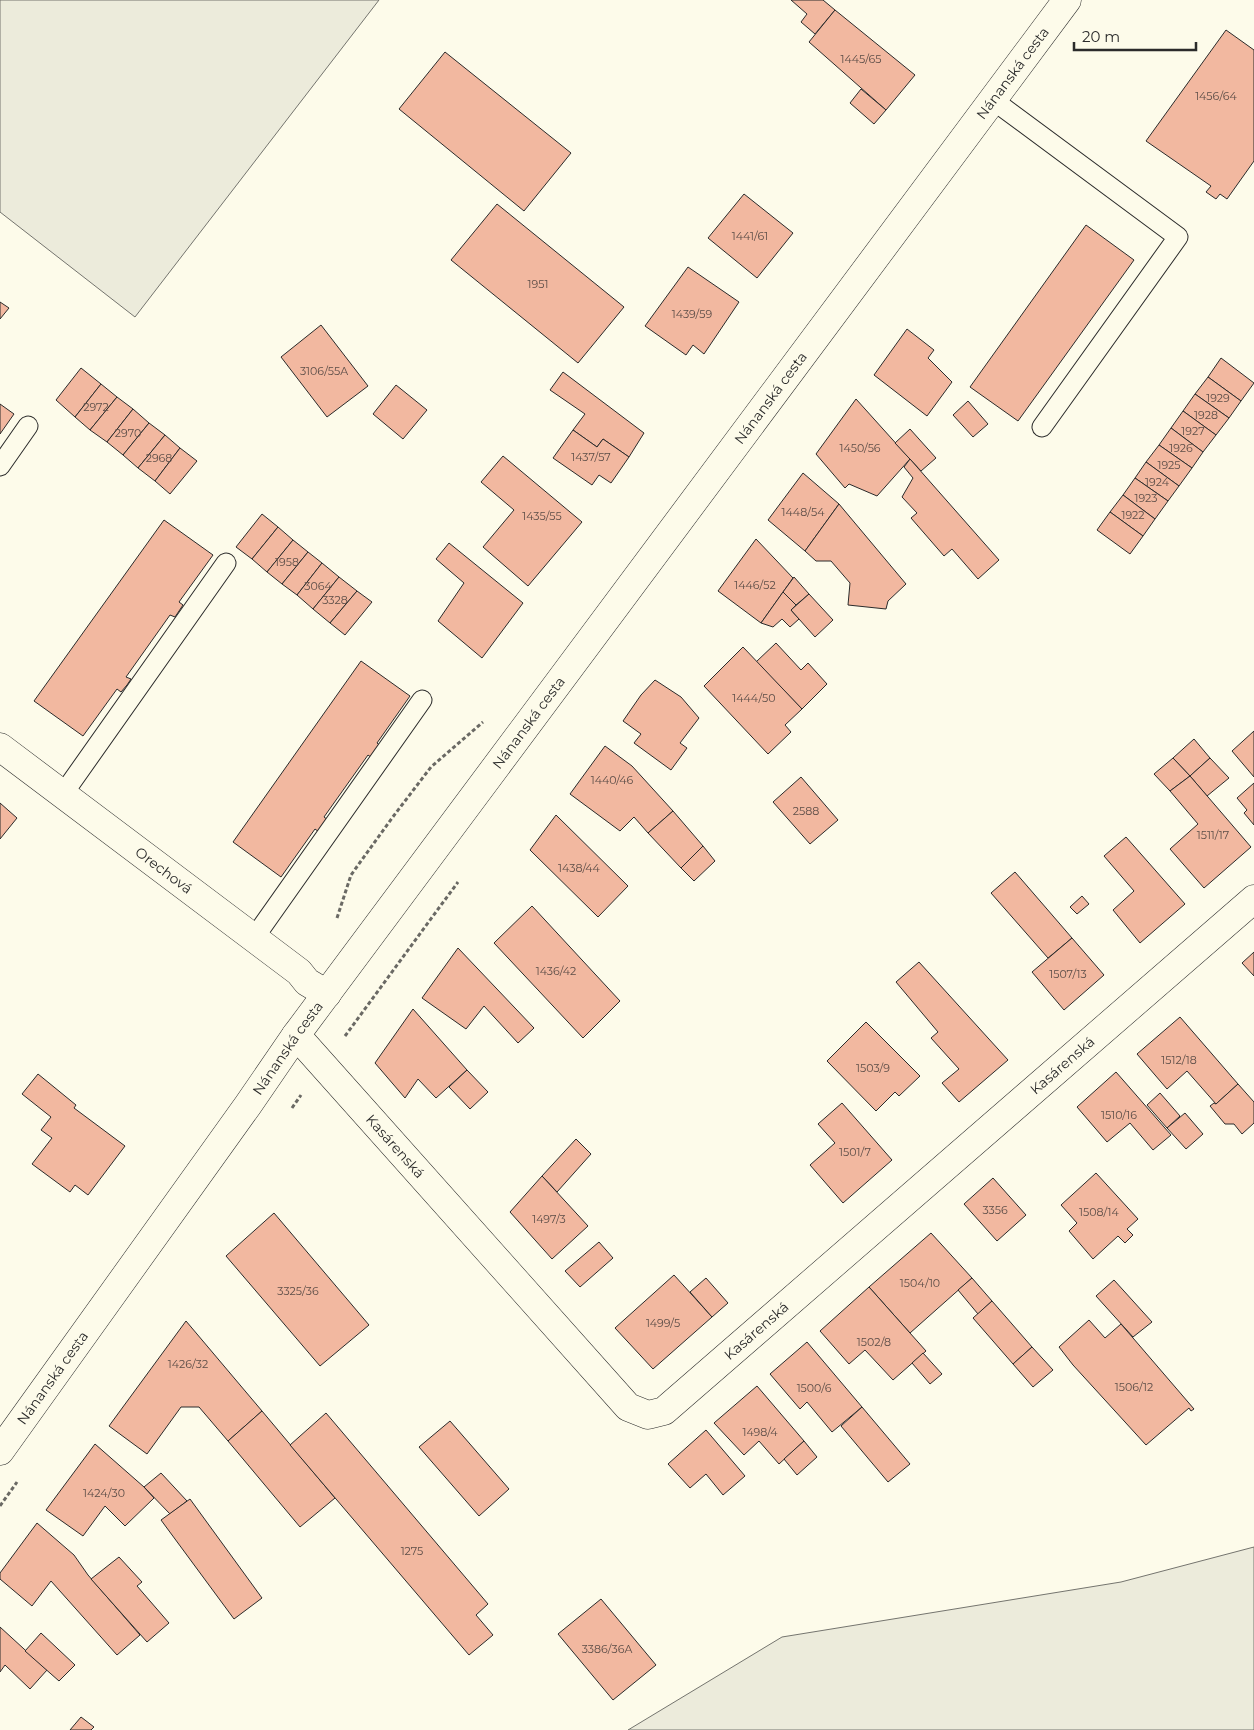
<svg xmlns="http://www.w3.org/2000/svg" width="1254" height="1730" font-family="Montserrat,sans-serif">
	<rect width="100%" height="100%" fill="#fdfbea"/>
	<!-- green -->
	<g fill="#ecebdb" stroke="#74746e">
		<polygon points="0,0 379,0 135,317 0,212"/>
		<polygon points="1254,1547 1254,1730 628,1730 782,1637 1121,1582"/>
	</g>
	<!-- building -->
	<g fill="#f2b8a0" stroke="#2b2b2b">
		<polygon points="791,0 823,0 835,10 815,34 801,22 807,14"/>
		<polygon points="835,10 915,75 886,110 809,42"/>
		<polygon points="1226,30 1254,50 1254,161 1227,199 1220,194 1216,199 1206,192 1211,186 1146,141"/>
		<polygon points="445,52 571,153 524,211 399,109"/>
		<polygon points="861,89 886,110 874,124 850,103"/>
		<polygon points="744,194 793,233 757,278 708,238"/>
		<polygon points="497,204 624,307 578,363 451,260"/>
		<polygon points="1086,225 1134,260 1018,421 970,387"/>
		<polygon points="688,267 739,302 704,354 693,345 686,355 645,326"/>
		<polygon points="0,302 9,308 0,319"/>
		<polygon points="321,325 368,386 327,417 281,357"/>
		<polygon points="907,329 934,350 928,358 952,382 927,416 874,375"/>
		<polygon points="1221,358 1254,383 1241,401 1208,377"/>
		<polygon points="81,368 101,384 75,417 56,400"/>
		<polygon points="563,372 644,433 629,457 603,439 597,447 573,430 585,414 550,390"/>
		<polygon points="1208,377 1241,401 1229,418 1195,394"/>
		<polygon points="101,384 117,397 90,430 75,417"/>
		<polygon points="396,385 427,410 403,439 373,414"/>
		<polygon points="1195,394 1229,418 1216,435 1183,411"/>
		<polygon points="117,397 133,409 107,442 90,430"/>
		<polygon points="856,399 910,459 877,496 849,484 845,488 816,454"/>
		<polygon points="968,401 988,424 973,437 953,415"/>
		<polygon points="0,404 14,414 0,434"/>
		<polygon points="133,409 149,423 123,455 107,442"/>
		<polygon points="1183,411 1216,435 1203,452 1171,428"/>
		<polygon points="149,423 165,435 138,468 123,455"/>
		<polygon points="1171,428 1203,452 1192,468 1159,445"/>
		<polygon points="910,429 936,458 921,471 895,443"/>
		<polygon points="573,430 597,447 603,439 629,457 611,483 599,475 592,485 553,458"/>
		<polygon points="165,435 180,448 155,481 138,468"/>
		<polygon points="1159,445 1192,468 1179,486 1146,462"/>
		<polygon points="180,448 197,461 170,494 155,481"/>
		<polygon points="503,456 582,522 528,586 483,547 514,510 481,482"/>
		<polygon points="910,459 999,560 978,579 952,549 944,556 911,518 917,513 902,497 913,478 904,467"/>
		<polygon points="1146,462 1179,486 1168,501 1135,478"/>
		<polygon points="803,473 839,504 805,551 768,520"/>
		<polygon points="1135,478 1168,501 1155,519 1123,495"/>
		<polygon points="1123,495 1155,519 1143,536 1110,512"/>
		<polygon points="839,504 906,584 888,601 886,609 848,605 850,583 831,561 816,561 805,551"/>
		<polygon points="1110,512 1143,536 1130,554 1097,530"/>
		<polygon points="262,514 278,527 252,559 236,547"/>
		<polygon points="164,520 213,555 179,602 183,605 175,617 170,615 126,677 131,679 127,685 121,692 117,689 83,736 34,701"/>
		<polygon points="278,527 293,540 267,572 252,559"/>
		<polygon points="756,539 793,578 761,623 718,591"/>
		<polygon points="293,540 308,552 282,584 267,572"/>
		<polygon points="449,543 523,603 482,658 438,621 464,583 436,559"/>
		<polygon points="308,552 322,563 297,595 282,584"/>
		<polygon points="322,563 339,577 313,609 297,595"/>
		<polygon points="339,577 357,591 330,623 313,609"/>
		<polygon points="794,577 809,594 796,605 783,592"/>
		<polygon points="357,591 372,602 345,635 330,623"/>
		<polygon points="783,592 796,605 791,610 799,619 790,627 782,619 773,627 761,623"/>
		<polygon points="809,594 833,620 815,637 791,610"/>
		<polygon points="776,643 801,670 808,663 827,684 802,709 756,662"/>
		<polygon points="743,647 802,709 785,725 791,732 768,754 704,686"/>
		<polygon points="361,661 410,696 377,743 381,746 372,758 368,755 324,817 328,820 319,832 315,829 281,877 233,842"/>
		<polygon points="655,680 681,697 699,718 680,743 687,748 671,770 634,743 641,734 623,721 641,695"/>
		<polygon points="1254,731 1254,777 1232,751"/>
		<polygon points="1194,739 1210,758 1190,776 1173,758"/>
		<polygon points="605,746 632,766 673,811 648,833 634,817 620,831 570,794"/>
		<polygon points="1173,758 1190,776 1170,791 1154,774"/>
		<polygon points="1210,758 1229,778 1207,796 1190,776"/>
		<polygon points="1190,776 1251,847 1204,888 1170,849 1198,824 1170,791"/>
		<polygon points="801,777 838,820 810,844 773,802"/>
		<polygon points="1254,783 1254,825 1244,813 1247,810 1237,798"/>
		<polygon points="0,803 17,818 0,839"/>
		<polygon points="673,811 703,846 681,868 648,833"/>
		<polygon points="556,815 628,886 598,917 530,850"/>
		<polygon points="1126,837 1185,904 1140,943 1113,910 1134,891 1104,856"/>
		<polygon points="703,846 715,861 694,881 681,868"/>
		<polygon points="1015,872 1072,938 1048,958 991,893"/>
		<polygon points="1082,896 1089,904 1077,914 1070,907"/>
		<polygon points="532,906 620,1001 583,1038 494,943"/>
		<polygon points="1072,938 1104,975 1064,1010 1032,972"/>
		<polygon points="458,948 534,1028 518,1043 484,1006 466,1029 422,998"/>
		<polygon points="1254,952 1254,976 1242,963"/>
		<polygon points="919,962 1008,1060 959,1102 942,1083 959,1069 931,1038 938,1032 896,982"/>
		<polygon points="413,1009 467,1070 436,1098 418,1079 405,1098 375,1063"/>
		<polygon points="1180,1017 1238,1084 1216,1104 1187,1071 1167,1089 1137,1054"/>
		<polygon points="866,1022 920,1076 899,1096 895,1092 876,1111 827,1061"/>
		<polygon points="467,1070 488,1092 470,1109 449,1087"/>
		<polygon points="1116,1072 1171,1135 1153,1150 1130,1123 1107,1142 1077,1107"/>
		<polygon points="38,1074 76,1105 74,1108 125,1146 88,1195 75,1185 70,1192 32,1164 52,1138 41,1130 51,1117 22,1094"/>
		<polygon points="1238,1084 1254,1102 1254,1123 1242,1134 1234,1124 1225,1124 1210,1106 1214,1103 1216,1104"/>
		<polygon points="1160,1093 1180,1116 1167,1128 1147,1105"/>
		<polygon points="842,1103 892,1160 843,1203 810,1165 835,1143 818,1124"/>
		<polygon points="1185,1113 1203,1134 1186,1149 1167,1128"/>
		<polygon points="576,1139 591,1154 557,1192 542,1176"/>
		<polygon points="1096,1173 1138,1219 1127,1229 1133,1235 1125,1243 1118,1236 1093,1259 1069,1231 1077,1223 1061,1205"/>
		<polygon points="542,1176 588,1226 552,1259 510,1212"/>
		<polygon points="993,1178 1026,1215 997,1241 964,1204"/>
		<polygon points="274,1213 369,1325 320,1366 226,1256"/>
		<polygon points="931,1233 972,1278 910,1333 869,1287"/>
		<polygon points="599,1242 613,1258 580,1287 565,1271"/>
		<polygon points="674,1275 712,1317 653,1369 615,1328"/>
		<polygon points="706,1278 728,1303 712,1317 690,1292"/>
		<polygon points="972,1278 992,1301 978,1314 958,1290"/>
		<polygon points="1114,1280 1152,1322 1133,1337 1096,1296"/>
		<polygon points="869,1287 926,1351 893,1380 865,1350 849,1364 820,1331"/>
		<polygon points="992,1301 1032,1347 1013,1364 973,1318"/>
		<polygon points="1089,1320 1105,1338 1121,1324 1194,1409 1191,1411 1189,1408 1146,1445 1073,1365 1059,1347"/>
		<polygon points="186,1321 262,1411 228,1441 199,1407 181,1407 147,1454 109,1426"/>
		<polygon points="807,1342 862,1407 832,1432 807,1402 800,1409 770,1374"/>
		<polygon points="1032,1347 1053,1370 1033,1387 1013,1364"/>
		<polygon points="923,1353 942,1374 930,1384 912,1363"/>
		<polygon points="757,1386 804,1441 779,1464 759,1441 744,1455 714,1423"/>
		<polygon points="862,1407 910,1464 888,1482 841,1426"/>
		<polygon points="262,1411 335,1498 300,1527 228,1441"/>
		<polygon points="326,1413 488,1604 476,1615 493,1635 469,1655 290,1445"/>
		<polygon points="450,1421 509,1489 479,1516 419,1447"/>
		<polygon points="706,1430 745,1476 723,1495 706,1474 690,1488 668,1464"/>
		<polygon points="804,1441 817,1457 797,1475 784,1459"/>
		<polygon points="95,1444 144,1487 154,1498 125,1526 105,1506 83,1536 46,1510"/>
		<polygon points="161,1473 187,1501 170,1514 144,1487"/>
		<polygon points="190,1499 262,1598 234,1619 161,1520"/>
		<polygon points="37,1523 74,1555 88,1575 140,1635 117,1655 51,1581 32,1606 0,1579 0,1573"/>
		<polygon points="119,1557 142,1582 137,1586 169,1623 147,1642 91,1579"/>
		<polygon points="601,1599 656,1665 613,1700 558,1634"/>
		<polygon points="0,1627 47,1670 30,1689 5,1665 0,1672"/>
		<polygon points="41,1633 75,1665 59,1681 25,1651"/>
		<polygon points="81,1717 94,1727 91,1730 70,1730"/>
	</g>
	<g fill="none" stroke-linecap="round" stroke-linejoin="round">
		<!-- service casing -->
		<g stroke="#2b2b2b" stroke-width="21">
			<g id="service">
				<polyline points="993,100 1178,237 1042,427"/>
				<polyline points="0,466 28,426"/>
				<polyline points="63,794 226,563"/>
				<polyline points="254,938 422,700"/>
			</g>
		</g>
		<!-- minor casing -->
		<g stroke="#2b2b2b" stroke-width="29">
			<g id="minor">
				<path id="s1" d="M0 747 299 972 307 982 327 994"/>
				<path id="s2" d="M296 1035 628 1407 648 1415 664 1411 1254 899"/>
			</g>
		</g>
		<!-- primary casing -->
		<g stroke="#2b2b2b" stroke-width="29">
			<g id="primary">
				<path id="s3" d="M0 1451 248 1105 296 1035 1067 0"/>
			</g>
		</g>
		<!-- path -->
		<g stroke="#6a6964" stroke-width="3" stroke-dasharray="4 2.5" stroke-linecap="butt">
			<polyline points="337,918 351,875 392,818 431,767 483,722"/>
			<polyline points="345,1036 458,882"/>
			<polyline points="292,1108 301,1095"/>
			<polyline points="0,1506 17,1482"/>
		</g>
		<!-- service -->
		<use href="#service" stroke="#fdfbea" stroke-width="19"/>
		<!-- minor -->
		<use href="#minor" stroke="#fdfbea" stroke-width="28"/>
		<!-- primary -->
		<use href="#primary" stroke="#fdfbea" stroke-width="28"/>
	</g>
	<g text-anchor="middle" stroke-width="4" stroke-linejoin="round" paint-order="stroke">
		<!-- number labels -->
		<g font-size="11" fill="#5d4e48">
			<text x="861" y="63">1445/65</text>
			<text x="1216" y="100">1456/64</text>
			<text x="750" y="240">1441/61</text>
			<text x="538" y="288">1951</text>
			<text x="692" y="318">1439/59</text>
			<text x="324" y="375">3106/55A</text>
			<text x="1218" y="402">1929</text>
			<text x="96" y="411">2972</text>
			<text x="1206" y="419">1928</text>
			<text x="1193" y="435">1927</text>
			<text x="128" y="437">2970</text>
			<text x="860" y="452">1450/56</text>
			<text x="1181" y="452">1926</text>
			<text x="591" y="461">1437/57</text>
			<text x="159" y="462">2968</text>
			<text x="1169" y="469">1925</text>
			<text x="1157" y="486">1924</text>
			<text x="1146" y="502">1923</text>
			<text x="803" y="516">1448/54</text>
			<text x="1133" y="519">1922</text>
			<text x="542" y="520">1435/55</text>
			<text x="287" y="566">1958</text>
			<text x="755" y="589">1446/52</text>
			<text x="318" y="590">3064</text>
			<text x="335" y="604">3328</text>
			<text x="754" y="702">1444/50</text>
			<text x="612" y="784">1440/46</text>
			<text x="806" y="815">2588</text>
			<text x="1213" y="839">1511/17</text>
			<text x="579" y="872">1438/44</text>
			<text x="556" y="975">1436/42</text>
			<text x="1068" y="978">1507/13</text>
			<text x="1179" y="1064">1512/18</text>
			<text x="873" y="1072">1503/9</text>
			<text x="1119" y="1119">1510/16</text>
			<text x="855" y="1156">1501/7</text>
			<text x="995" y="1214">3356</text>
			<text x="1099" y="1216">1508/14</text>
			<text x="549" y="1223">1497/3</text>
			<text x="920" y="1287">1504/10</text>
			<text x="298" y="1295">3325/36</text>
			<text x="663" y="1327">1499/5</text>
			<text x="874" y="1346">1502/8</text>
			<text x="188" y="1368">1426/32</text>
			<text x="1134" y="1391">1506/12</text>
			<text x="814" y="1392">1500/6</text>
			<text x="760" y="1436">1498/4</text>
			<text x="104" y="1497">1424/30</text>
			<text x="412" y="1555">1275</text>
			<text x="607" y="1653">3386/36A</text>
		</g>
		<!-- street labels -->
		<g font-size="14" fill="#2b2b2b" stroke="#fdfbea">
			<text dy="5" stroke="none"><textPath href="#s3" startOffset="1710">Nánanská cesta</textPath></text>
			<text dy="5" stroke="none"><textPath href="#s3" startOffset="1305">Nánanská cesta</textPath></text>
			<text dy="5" stroke="none"><textPath href="#s3" startOffset="900">Nánanská cesta</textPath></text>
			<text dy="5" stroke="none"><textPath href="#s1" startOffset="205">Orechová</textPath></text>
			<text dy="5" stroke="none"><textPath href="#s3" startOffset="495">Nánanská cesta</textPath></text>
			<text dy="5" stroke="none"><textPath href="#s2" startOffset="1064">Kasárenská</textPath></text>
			<text dy="5" stroke="none"><textPath href="#s2" startOffset="149">Kasárenská</textPath></text>
			<text dy="5" stroke="none"><textPath href="#s2" startOffset="659">Kasárenská</textPath></text>
			<text dy="5" stroke="none"><textPath href="#s3" startOffset="90">Nánanská cesta</textPath></text>
		</g>
	</g>
	<!-- scale -->
	<path d="M1074 42v8h122v-8" fill="none" stroke="#2b2b2b" stroke-width="2.5"/>
	<text x="1082" y="42" font-size="15" fill="#2b2b2b" stroke="#fdfbea" stroke-width="4" paint-order="stroke">20 m</text>
</svg>
